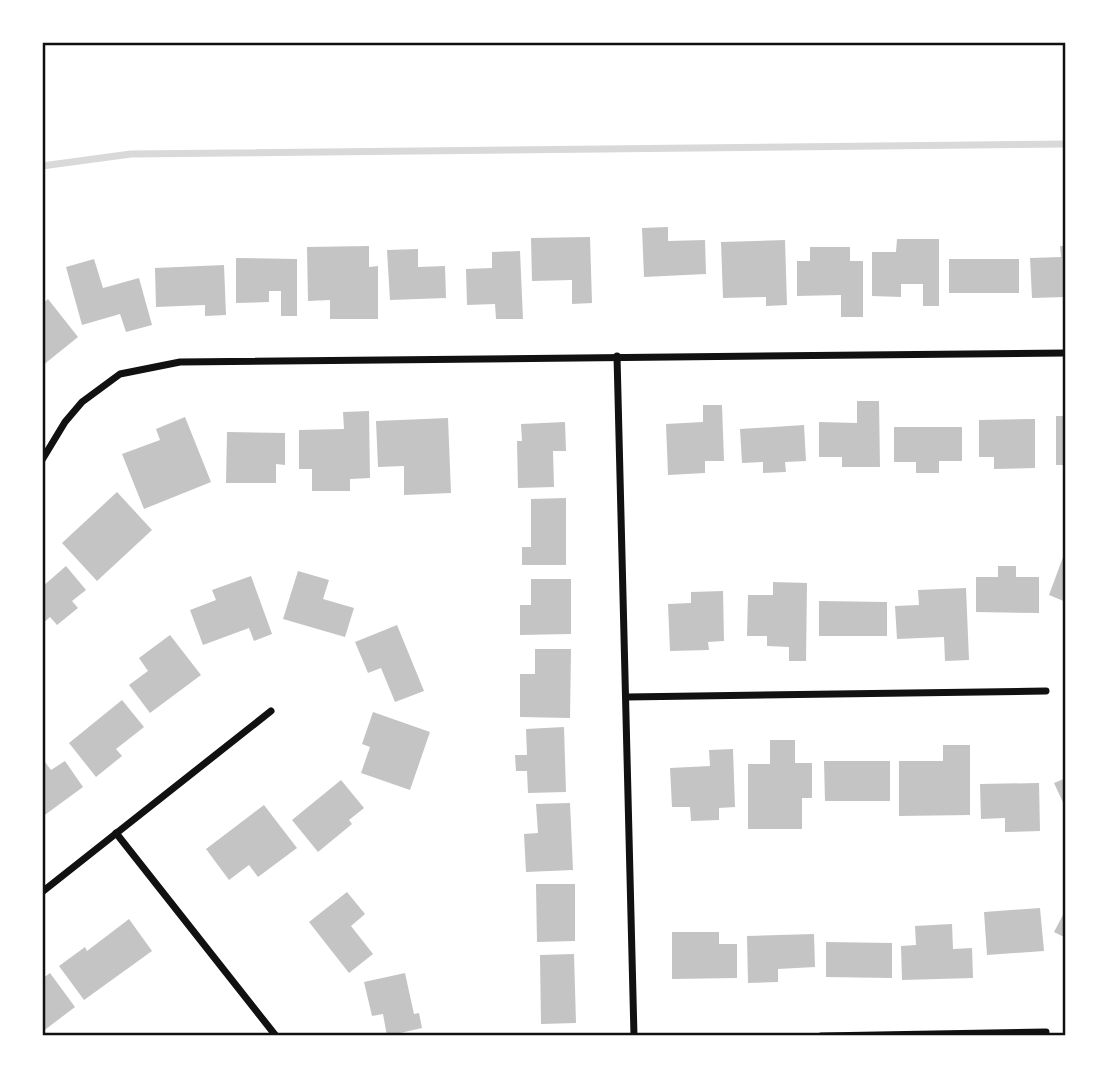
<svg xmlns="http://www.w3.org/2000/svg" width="1108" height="1078" font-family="'Nunito Sans',sans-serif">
	<rect width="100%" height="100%" fill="#fff"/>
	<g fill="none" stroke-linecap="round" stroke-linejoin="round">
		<!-- stream -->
		<polyline stroke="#d9d9d9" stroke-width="7" points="42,166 131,154 1066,144"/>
	</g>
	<!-- building -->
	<g fill="#c4c4c4">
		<polygon points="668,227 668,241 705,240 706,274 644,277 642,228"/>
		<polygon points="590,237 592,303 572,304 572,280 532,281 531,238"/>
		<polygon points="897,239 939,239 939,306 923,306 923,284 901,284 901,297 872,296 872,252 896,252"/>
		<polygon points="785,240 787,305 766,306 766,297 723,298 721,242"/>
		<polygon points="369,246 369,267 378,266 378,319 330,319 330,300 308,301 307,247"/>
		<polygon points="1060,246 1066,246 1066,297 1032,298 1030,258 1061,257"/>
		<polygon points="810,247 850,247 850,261 863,261 863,317 841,317 841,295 797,296 797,261 810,261"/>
		<polygon points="418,249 418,267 445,266 446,298 390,300 387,250"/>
		<polygon points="520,251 523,319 496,319 495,304 467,305 466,269 492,268 492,252"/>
		<polygon points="236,258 297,259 297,316 281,316 281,291 269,291 269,302 236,303"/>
		<polygon points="94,259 103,288 139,278 152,325 126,332 120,314 82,325 66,267"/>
		<rect x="949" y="259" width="70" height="34"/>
		<polygon points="224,265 226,315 205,316 205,305 156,307 155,268"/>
		<polygon points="48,299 78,337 42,366 42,304"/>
		<polygon points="857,401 879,401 880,467 842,467 842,457 819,457 819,422 857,423"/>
		<polygon points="703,405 722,405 724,461 705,461 705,473 668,475 666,424 703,422"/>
		<polygon points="369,411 370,478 350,479 350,491 312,491 312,469 299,469 299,430 344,429 343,412"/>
		<rect x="1056" y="416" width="10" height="49"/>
		<polygon points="185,417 211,482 144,509 122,454 160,440 156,429"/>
		<polygon points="448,418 451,493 404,495 404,466 378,467 376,421"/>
		<polygon points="1035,419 1035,468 994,469 994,457 979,457 979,420"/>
		<polygon points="565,422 566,451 553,451 554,487 518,488 517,441 522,441 521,424"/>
		<polygon points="804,425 806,461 785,462 786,472 763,473 763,462 742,463 740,429"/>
		<polygon points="894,427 962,427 962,461 939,461 939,473 916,473 916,462 894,462"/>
		<polygon points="227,432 285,433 285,465 276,464 276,483 226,483"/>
		<polygon points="117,492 152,530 97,581 62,543"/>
		<polygon points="566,498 566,565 522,565 522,547 531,547 531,499"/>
		<polygon points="1066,549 1066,602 1049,595"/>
		<polygon points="66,566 86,590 72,601 78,608 57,625 50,617 42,624 42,587"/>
		<polygon points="998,566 1016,566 1016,577 1039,577 1039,613 976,612 976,577 998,577"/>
		<polygon points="298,571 329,580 323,599 354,608 345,637 283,619"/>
		<polygon points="251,576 272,634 254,641 249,628 203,645 190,610 216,600 212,590"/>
		<polygon points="531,579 571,579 571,634 520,635 520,605 531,605"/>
		<polygon points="773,582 807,583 806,661 789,661 789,647 767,646 767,636 747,636 748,595 773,595"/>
		<polygon points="966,588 969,660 945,661 944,637 897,639 895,606 919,605 918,590"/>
		<polygon points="723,591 724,641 708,642 709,650 670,651 668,604 691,603 691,592"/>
		<polygon points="819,601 887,602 887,636 819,636"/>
		<polygon points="397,625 424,691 395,702 381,668 368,673 355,642"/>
		<polygon points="170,635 201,675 150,713 129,685 148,671 139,658"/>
		<polygon points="535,649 571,649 570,718 520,717 520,674 535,674"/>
		<polygon points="122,700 144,727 116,749 122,756 96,777 69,743"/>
		<polygon points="373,712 430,732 410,790 361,773 370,747 362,744"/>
		<polygon points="564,727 566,792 528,793 527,771 516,771 515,755 527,755 526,729"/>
		<polygon points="770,740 795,740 795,763 812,763 812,798 802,798 802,829 748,829 748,764 770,764"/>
		<polygon points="943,745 970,745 970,815 899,816 899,761 943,761"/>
		<polygon points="733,749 735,807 719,808 719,820 691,821 690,807 672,807 670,768 710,766 709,750"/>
		<polygon points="42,758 51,770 65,761 83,787 42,817"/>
		<polygon points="824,761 890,761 890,801 825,801"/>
		<polygon points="1066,778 1066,809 1054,783"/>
		<polygon points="341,780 364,808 349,820 352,824 318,852 292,820"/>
		<polygon points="1039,783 1040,831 1005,832 1005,818 981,819 980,784"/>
		<polygon points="570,803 573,870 526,872 524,834 538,833 536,804"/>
		<polygon points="264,805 297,848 258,877 249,865 229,880 206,849"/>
		<polygon points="536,884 575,884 575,941 537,942"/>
		<polygon points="347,892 365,914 351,926 373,954 349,973 309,922"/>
		<polygon points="1040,908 1044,951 987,955 984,912"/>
		<polygon points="1066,909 1066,938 1054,932"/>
		<polygon points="129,919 152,951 84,1000 59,966 85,947 87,951"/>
		<polygon points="952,924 953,949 972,948 973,978 902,980 901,946 916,945 915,926"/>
		<polygon points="672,932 719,932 719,944 737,944 737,978 672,979"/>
		<polygon points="814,934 815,967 778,969 778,982 748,983 747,936"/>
		<polygon points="826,942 892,943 892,978 826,977"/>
		<polygon points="574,954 576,1023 541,1024 540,955"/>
		<polygon points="50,973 75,1007 42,1032 42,979"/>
		<polygon points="405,973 414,1014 419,1013 422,1028 387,1036 383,1014 372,1016 364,982"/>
	</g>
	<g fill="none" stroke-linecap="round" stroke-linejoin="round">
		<!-- minor -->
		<g stroke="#111" stroke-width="7">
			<polyline points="617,356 634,1036"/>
			<polyline points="42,460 65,422 82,402 120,374 180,362 1066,353"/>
			<polyline points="627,697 1046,691"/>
			<polyline points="116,833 276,1036"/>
			<polyline points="42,892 271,711"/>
			<polyline points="821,1036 1046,1032"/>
		</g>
	</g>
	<!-- border -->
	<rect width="1108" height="1078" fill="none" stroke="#ffffff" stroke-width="88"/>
	<rect x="44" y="44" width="1020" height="990" fill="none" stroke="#111" stroke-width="2.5"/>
</svg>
